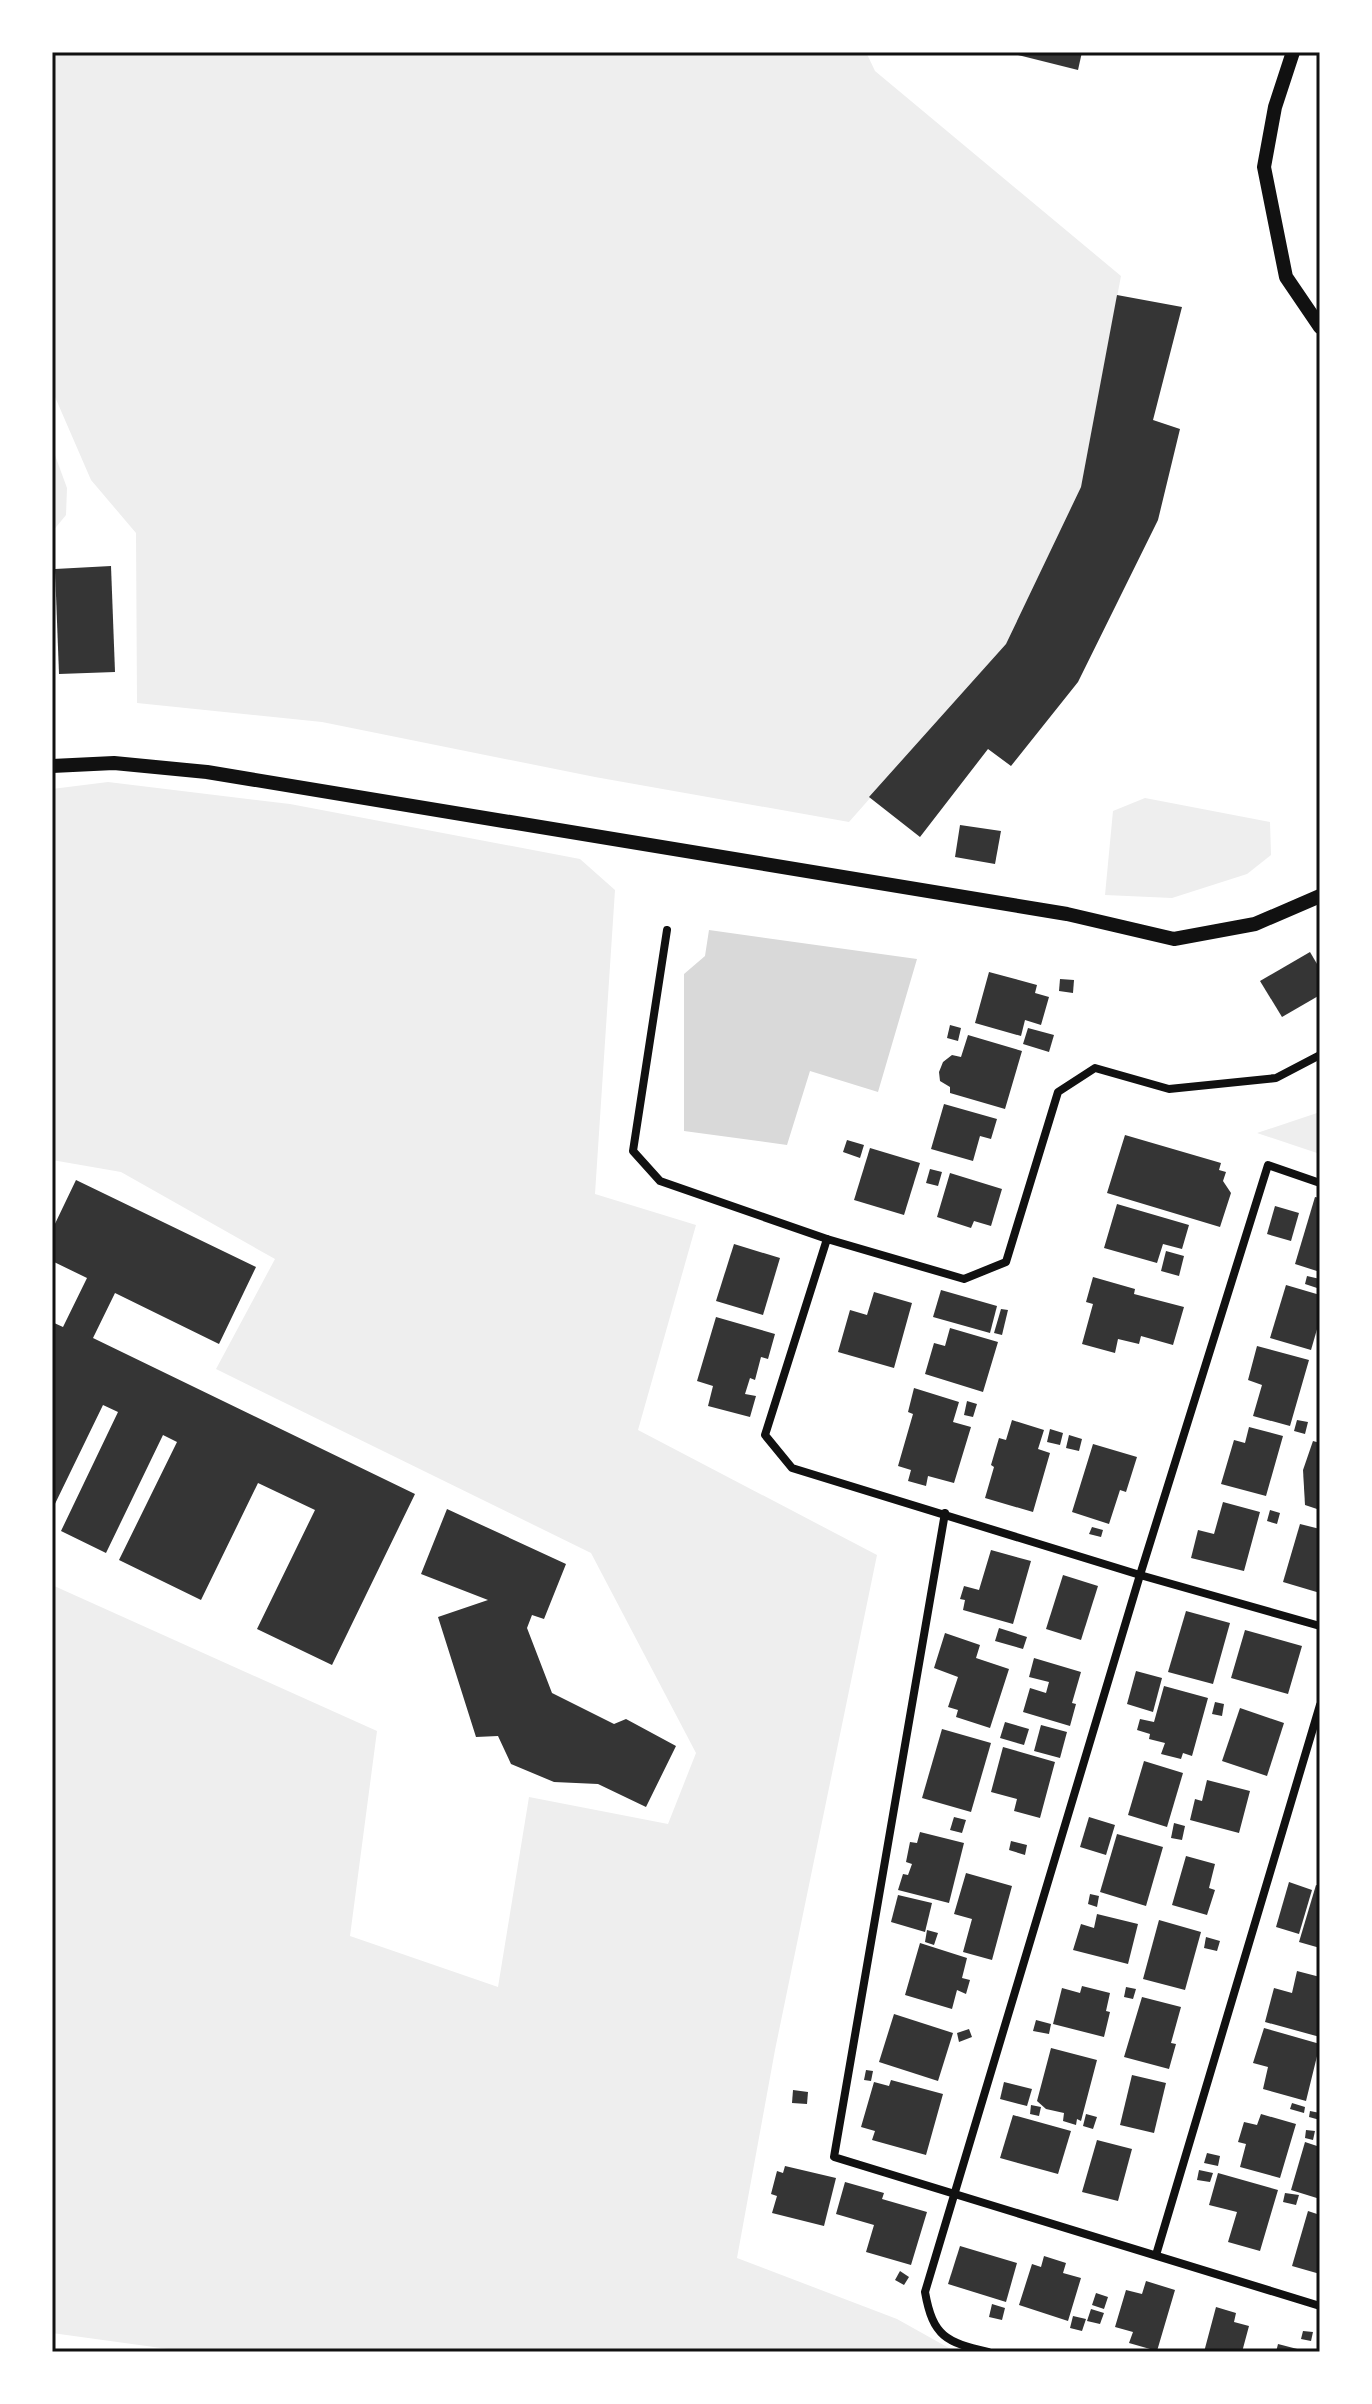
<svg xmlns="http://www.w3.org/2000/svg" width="1372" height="2404" font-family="Cabin,sans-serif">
	<rect width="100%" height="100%" fill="#fff"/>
	<!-- green -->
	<g fill="#eee">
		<polygon points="54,52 866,52 875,71 1121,276 1081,487 1006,644 849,822 595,777 322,722 137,703 136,533 91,480 52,390"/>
		<polygon points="52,447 67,488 66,515 52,532"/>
		<polygon points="108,782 290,804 580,859 615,890 595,1194 696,1225 638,1430 877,1555 775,2050 737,2258 897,2319 956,2352 190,2352 52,2333 52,1585 377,1731 350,1936 498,1987 529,1797 668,1824 696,1753 591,1553 216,1369 275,1259 121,1172 52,1160 52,789"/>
		<polygon points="1145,798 1270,822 1271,855 1247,874 1172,898 1105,895 1113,811"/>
		<polygon points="1320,1112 1320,1154 1257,1133"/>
	</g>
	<!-- water -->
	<polygon fill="#d9d9d9" points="709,930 917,959 878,1092 810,1071 787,1145 684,1131 684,974 705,956"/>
	<!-- building -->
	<g fill="#353535">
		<polygon points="1006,52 1082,52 1078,70"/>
		<polygon points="1117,295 1182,307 1153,420 1180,429 1158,520 1078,682 1011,766 988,749 920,837 869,797 1006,644 1081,487"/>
		<polygon points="111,566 115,672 59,674 55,569"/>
		<polygon points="960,825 1001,831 995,864 955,857"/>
		<polygon points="1310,952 1320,969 1320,995 1282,1017 1260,981"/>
		<polygon points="989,972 1037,985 1035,993 1049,997 1041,1025 1025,1020 1021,1036 975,1023"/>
		<polygon points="1060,979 1074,980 1073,993 1059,991"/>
		<polygon points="950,1025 961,1028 958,1041 947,1038"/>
		<polygon points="1028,1028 1054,1035 1049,1052 1023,1044"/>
		<polygon points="968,1035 1022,1051 1005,1109 950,1093 950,1087 940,1081 939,1072 943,1062 952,1055 961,1057"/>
		<polygon points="944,1104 997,1119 991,1139 980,1136 973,1161 931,1149"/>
		<polygon points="1125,1135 1221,1163 1219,1170 1226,1172 1223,1181 1231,1193 1220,1227 1107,1193"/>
		<polygon points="847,1140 864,1145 860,1158 843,1152"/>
		<polygon points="870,1148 920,1163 904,1215 854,1200"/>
		<polygon points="930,1169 942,1172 938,1186 926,1183"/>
		<polygon points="950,1173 1002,1189 991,1226 974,1221 971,1228 937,1217"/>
		<polygon points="76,1180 256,1267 219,1344 115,1293 93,1338 415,1494 332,1665 257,1629 315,1510 258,1483 201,1600 119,1560 177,1442 163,1435 106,1553 61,1531 118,1412 103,1405 52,1510 52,1322 63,1327 87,1278 52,1261 52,1230"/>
		<polygon points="1315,1197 1320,1198 1320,1272 1295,1264"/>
		<polygon points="1117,1204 1189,1225 1182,1249 1163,1244 1157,1263 1104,1248"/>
		<polygon points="1275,1206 1299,1213 1291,1241 1267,1234"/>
		<polygon points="734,1244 780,1258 763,1315 716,1301"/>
		<polygon points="1166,1251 1184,1256 1179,1276 1161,1271"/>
		<polygon points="1307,1276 1320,1279 1320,1289 1305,1284"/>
		<polygon points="1093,1277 1135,1289 1134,1294 1184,1307 1173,1345 1141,1336 1139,1344 1118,1339 1115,1353 1082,1344 1093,1304 1086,1302"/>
		<polygon points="1286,1285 1320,1295 1320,1319 1311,1350 1270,1338"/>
		<polygon points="941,1290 997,1306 990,1333 933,1317"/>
		<polygon points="874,1292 912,1303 894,1368 838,1352 850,1310 867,1315"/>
		<polygon points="1001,1309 1008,1310 1002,1335 994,1333"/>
		<polygon points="716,1317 775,1334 768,1359 761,1357 755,1380 750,1378 745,1394 756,1396 750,1417 708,1406 713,1386 697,1381"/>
		<polygon points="950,1328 998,1342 983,1392 925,1374 934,1343 945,1346"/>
		<polygon points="1257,1346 1309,1360 1290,1426 1253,1416 1262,1385 1248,1380"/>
		<polygon points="914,1388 959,1402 953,1422 971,1427 954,1483 928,1476 926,1486 908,1481 911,1470 898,1466 913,1414 908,1412"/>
		<polygon points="967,1401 977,1404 973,1417 964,1415"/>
		<polygon points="1012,1420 1044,1430 1038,1449 1050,1453 1033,1512 985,1498 994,1467 991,1465 999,1438 1006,1440"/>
		<polygon points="1297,1420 1308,1422 1305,1434 1294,1431"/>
		<polygon points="1249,1427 1283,1436 1266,1496 1221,1484 1234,1440 1245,1443"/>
		<polygon points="1050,1429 1063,1433 1060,1445 1047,1442"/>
		<polygon points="1069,1435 1082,1439 1079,1451 1066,1448"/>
		<polygon points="1313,1441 1320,1443 1320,1510 1305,1505 1303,1470"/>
		<polygon points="1093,1444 1137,1457 1126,1492 1120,1490 1109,1524 1072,1512"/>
		<polygon points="1223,1502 1260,1512 1244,1571 1191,1558 1198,1530 1214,1534"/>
		<polygon points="447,1509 566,1564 544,1619 532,1615 527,1628 552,1693 614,1724 626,1719 676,1746 646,1807 598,1784 554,1782 511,1764 498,1736 476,1737 438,1617 488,1600 421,1574"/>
		<polygon points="1270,1510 1280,1513 1277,1524 1267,1521"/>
		<polygon points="1300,1524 1320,1529 1320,1593 1283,1582"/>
		<polygon points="1092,1527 1103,1530 1101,1537 1089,1534"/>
		<polygon points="991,1550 1031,1561 1013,1624 963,1610 965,1600 960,1599 964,1586 979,1590"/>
		<polygon points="1063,1575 1098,1586 1081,1640 1046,1629"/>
		<polygon points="1186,1611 1230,1623 1213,1684 1168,1672"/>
		<polygon points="999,1628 1027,1637 1023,1649 995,1641"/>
		<polygon points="1245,1630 1302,1646 1288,1694 1231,1678"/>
		<polygon points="945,1633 980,1645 976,1658 1009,1669 990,1728 956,1717 958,1710 948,1707 958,1677 934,1668"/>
		<polygon points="1034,1658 1081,1672 1072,1703 1076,1704 1070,1726 1023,1712 1030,1688 1046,1693 1049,1682 1029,1677"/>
		<polygon points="1136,1671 1162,1678 1153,1712 1127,1704"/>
		<polygon points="1164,1686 1208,1698 1192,1756 1183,1753 1181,1759 1161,1754 1165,1743 1149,1739 1150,1734 1137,1730 1140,1719 1154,1722"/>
		<polygon points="1215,1702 1224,1704 1222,1716 1212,1714"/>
		<polygon points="1240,1708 1284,1723 1267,1776 1222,1761"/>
		<polygon points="1005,1722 1029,1729 1024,1745 1000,1738"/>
		<polygon points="1041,1725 1067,1732 1060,1758 1034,1751"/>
		<polygon points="942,1729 991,1743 971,1812 922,1798"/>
		<polygon points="1003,1747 1055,1762 1040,1818 1014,1811 1017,1799 991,1792"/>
		<polygon points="1144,1761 1183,1773 1167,1827 1128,1815"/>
		<polygon points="1207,1780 1250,1791 1239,1833 1190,1820 1195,1799 1202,1801"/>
		<polygon points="954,1817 966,1820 962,1833 950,1830"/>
		<polygon points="1089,1817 1115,1825 1106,1855 1080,1847"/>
		<polygon points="1174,1823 1185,1826 1182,1840 1171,1838"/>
		<polygon points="920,1832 964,1843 949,1903 898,1890 903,1874 908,1875 912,1864 906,1862 910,1842 917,1843"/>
		<polygon points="1117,1834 1163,1847 1146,1906 1100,1892"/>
		<polygon points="1011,1841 1027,1845 1025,1855 1009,1850"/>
		<polygon points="1186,1856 1215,1864 1209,1888 1215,1890 1207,1915 1172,1905"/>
		<polygon points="966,1873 1012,1886 992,1960 963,1952 972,1919 954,1914"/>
		<polygon points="1289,1882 1312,1890 1299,1934 1276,1927"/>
		<polygon points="1316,1885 1320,1886 1320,1948 1299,1942"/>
		<polygon points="1090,1894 1099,1896 1097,1907 1088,1904"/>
		<polygon points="898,1895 932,1903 925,1932 891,1922"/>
		<polygon points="1097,1914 1138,1924 1128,1964 1073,1950 1081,1924 1094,1928"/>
		<polygon points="1159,1920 1201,1932 1185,1990 1143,1979"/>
		<polygon points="927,1930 938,1933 934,1945 925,1942"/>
		<polygon points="1206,1937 1220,1941 1217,1951 1204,1948"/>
		<polygon points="920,1943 967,1958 962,1978 970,1980 966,1994 957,1990 952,2009 905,1995"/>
		<polygon points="1297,1971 1320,1977 1320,2037 1265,2022 1274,1988 1292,1993"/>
		<polygon points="1082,1986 1110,1993 1106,2011 1110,2012 1104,2037 1053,2024 1062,1988 1080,1993"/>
		<polygon points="1126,1987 1136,1989 1133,1999 1124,1997"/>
		<polygon points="1142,1997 1181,2007 1171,2043 1176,2044 1169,2069 1124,2057"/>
		<polygon points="894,2014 953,2033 938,2081 879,2062"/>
		<polygon points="1036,2020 1051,2024 1049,2034 1033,2031"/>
		<polygon points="1264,2028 1320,2044 1306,2101 1263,2089 1268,2067 1253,2063"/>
		<polygon points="969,2029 972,2037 959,2042 957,2033"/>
		<polygon points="1051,2048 1097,2060 1081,2121 1077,2119 1076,2125 1063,2121 1064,2113 1046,2109 1037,2101"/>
		<polygon points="866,2070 873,2071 871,2081 864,2080"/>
		<polygon points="1132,2075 1166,2083 1154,2133 1120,2125"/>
		<polygon points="891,2080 943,2094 926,2155 872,2140 875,2131 861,2127 874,2082 889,2086"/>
		<polygon points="1004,2082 1032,2089 1027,2106 1000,2099"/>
		<polygon points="793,2090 808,2092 807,2104 792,2103"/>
		<polygon points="1292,2103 1305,2107 1304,2113 1290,2109"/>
		<polygon points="1031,2105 1041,2107 1039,2116 1030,2114"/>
		<polygon points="1310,2111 1320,2113 1320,2120 1309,2117"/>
		<polygon points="1086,2114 1097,2117 1093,2129 1083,2126"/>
		<polygon points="1261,2114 1296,2124 1280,2178 1240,2167 1246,2144 1238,2142 1244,2122 1257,2125"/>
		<polygon points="1013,2115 1071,2131 1058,2174 1000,2158"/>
		<polygon points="1306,2130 1315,2131 1313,2140 1305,2138"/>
		<polygon points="1097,2140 1132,2149 1118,2201 1082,2192"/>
		<polygon points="1305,2142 1320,2147 1320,2199 1291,2190"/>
		<polygon points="1207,2153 1220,2156 1218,2166 1204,2163"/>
		<polygon points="785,2166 836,2178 824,2226 772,2213 777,2196 771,2194 777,2171 783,2173"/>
		<polygon points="1199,2170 1213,2173 1210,2182 1197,2180"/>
		<polygon points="1218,2173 1278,2190 1260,2251 1228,2242 1237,2212 1209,2205"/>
		<polygon points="845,2182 884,2193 882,2199 927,2212 911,2265 866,2252 874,2225 836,2214"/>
		<polygon points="1285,2193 1299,2195 1296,2205 1283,2202"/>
		<polygon points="1308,2211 1320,2215 1320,2274 1292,2266"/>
		<polygon points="960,2246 1017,2263 1006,2302 948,2284"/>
		<polygon points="1044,2256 1066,2263 1063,2273 1081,2278 1068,2321 1019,2305 1032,2264 1041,2267"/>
		<polygon points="900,2271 909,2277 904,2285 895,2280"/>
		<polygon points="1146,2281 1175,2290 1157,2351 1129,2343 1133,2332 1115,2327 1126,2290 1142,2294"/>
		<polygon points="1096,2293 1108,2297 1104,2309 1092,2305"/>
		<polygon points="992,2304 1005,2308 1002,2320 989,2317"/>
		<polygon points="1216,2307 1236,2313 1234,2322 1249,2326 1242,2352 1204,2352"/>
		<polygon points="1091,2309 1104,2313 1100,2324 1087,2321"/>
		<polygon points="1073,2316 1086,2319 1082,2331 1070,2328"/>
		<polygon points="1303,2331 1313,2332 1311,2341 1301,2339"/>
		<polygon points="1278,2344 1305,2351 1305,2352 1276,2352"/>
	</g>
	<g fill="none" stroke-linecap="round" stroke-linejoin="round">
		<!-- minor -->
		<g stroke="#111" stroke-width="8">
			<polyline points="667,930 633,1151 660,1181 827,1239"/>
			<polyline points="1320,1055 1276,1078 1169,1089 1095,1068 1058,1092 1006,1262 964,1279 827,1239 765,1435 792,1468 1140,1575 1320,1626"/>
			<polyline points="945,1513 834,2157 1320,2306"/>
			<polyline points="1156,2255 1320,1705"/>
			<path d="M988 2352C946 2342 933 2337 925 2292L1140 1575 1268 1165 1320 1183"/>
		</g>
		<!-- tertiary -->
		<g stroke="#111" stroke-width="14">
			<polyline points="1293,52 1275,107 1264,167 1286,277 1320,327"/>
			<polyline points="52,766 114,763 207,772 1067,914 1174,939 1255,924 1320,896"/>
		</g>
	</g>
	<!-- border -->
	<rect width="1372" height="2404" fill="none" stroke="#ffffff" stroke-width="108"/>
	<rect x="54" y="54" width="1264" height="2296" fill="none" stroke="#111" stroke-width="3"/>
</svg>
